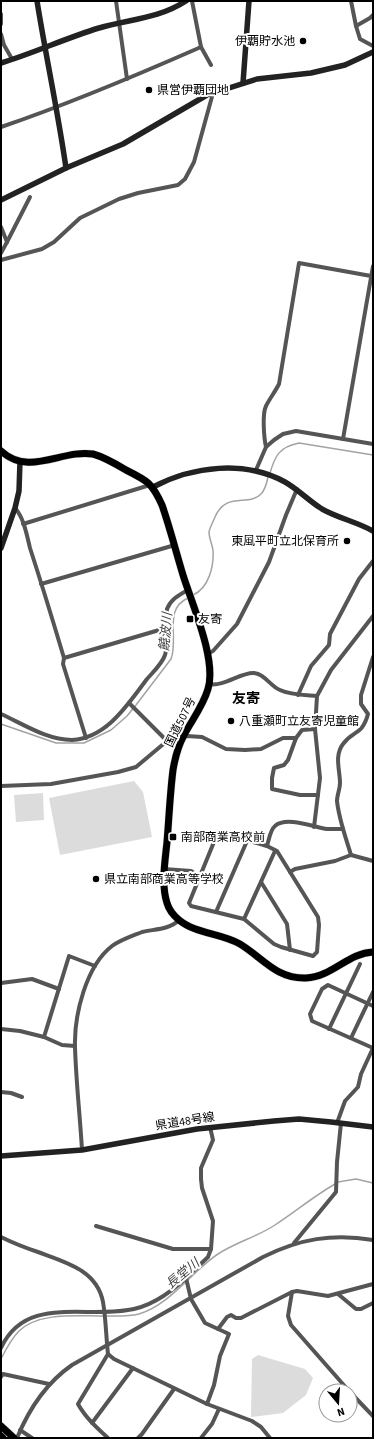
<svg xmlns="http://www.w3.org/2000/svg" width="374" height="1439" font-family="'Source Sans 3','Noto Sans JP',sans-serif">
	<rect width="100%" height="100%" fill="#fff"/>
	<!-- garden -->
	<g fill="#dcdcdc">
		<polygon points="134,781 143,792 152,837 60,855 49,798"/>
		<polygon points="43,793 44,820 16,822 14,795"/>
		<polygon points="258,1355 305,1369 313,1378 306,1395 283,1413 251,1417 252,1359"/>
	</g>
	<g fill="none" stroke-linecap="round" stroke-linejoin="round">
		<!-- stream -->
		<g stroke="#a3a3a3" stroke-width="1.5">
			<path d="M270 473C275 456 279 447 299 443L373 455"/>
			<path d="M193 595C209 588 214 566 213 550 212 544 209 538 209 532 210 527 213 522 215 517 226 491 248 507 261 494 265 490 267 482 268 477"/>
			<path d="M1 724 56 743H84L111 730 127 716 136 705 171 659C179 639 163 609 188 598"/>
			<polyline points="338,1182 356,1179 373,1183"/>
			<path d="M1 1359C6 1349 11 1339 19 1331 39 1312 76 1316 103 1316 115 1316 127 1317 139 1314 171 1304 192 1271 218 1254 236 1242 257 1237 275 1225 295 1212 314 1196 335 1184"/>
		</g>
		<!-- highway casing -->
		<g stroke="#dbdbdb" stroke-width="8">
			<g id="highway">
				<path d="M1 451C29 477 62 449 93 454 104 457 116 464 126 470 148 481 152 483 162 505 170 528 176 552 183 575 192 604 217 660 208 689 203 706 192 720 184 735 178 746 175 758 173 770 170 794 169 818 167 842 165 862 161 884 167 903 169 910 173 915 179 920 196 934 221 933 240 944 263 958 276 979 306 978 332 977 348 953 373 952"/>
				<polyline points="1,1426 14,1438"/>
				<polyline points="1,1436 3,1438"/>
			</g>
		</g>
		<!-- street -->
		<g stroke="#555" stroke-width="4">
			<polyline points="116,1 127,79"/>
			<polyline points="192,1 201,47 211,65"/>
			<polyline points="351,1 356,26 360,39 373,46"/>
			<polyline points="1,14 1,24"/>
			<polyline points="356,26 370,18 373,15"/>
			<polyline points="1,34 4,45 12,59"/>
			<path d="M1 127C69 104 135 76 201 47"/>
			<polyline points="1,227 7,242 1,253"/>
			<polyline points="7,242 30,197"/>
			<polyline points="1,260 42,249 54,242 80,218 119,199 138,193 178,185 185,179 194,162 213,93"/>
			<polyline points="343,439 373,266"/>
			<path d="M266 447C264 438 262 414 266 406 270 398 275 392 279 384L299 263 371 276"/>
			<polyline points="256,470 266,447 274,440 283,434 296,431 373,444"/>
			<path d="M15 508C24 518 27 536 30 548 42 585 53 621 64 658L63 664 86 738"/>
			<polyline points="23,524 150,485"/>
			<polyline points="41,584 175,545"/>
			<polyline points="207,654 213,651 237,624 269,562 286,515 297,489"/>
			<polyline points="64,658 166,628"/>
			<path d="M209 684C224 687 241 672 254 673 265 674 270 686 280 690 290 695 305 695 317 696"/>
			<polyline points="298,695 311,666 329,645 330,634 359,579 373,561"/>
			<polyline points="129,703 167,741"/>
			<path d="M1 714C23 724 47 740 72 740 107 738 128 704 147 679 153 672 162 664 165 655 168 646 166 620 167 609 171 599 179 595 188 590"/>
			<polyline points="315,729 302,730 296,738 288,760 284,765 274,768 272,778 272,789 300,795 318,795"/>
			<polyline points="1,786 51,784 118,772 136,767 167,741 175,737 187,736 202,737 226,749 245,750 261,749 283,738 296,738"/>
			<polyline points="314,827 320,778 315,729 317,696 331,670 373,616"/>
			<polygon points="222,833 267,846 277,851 318,917 319,925 317,952 313,956 281,947 274,944 244,919 191,906 189,903 216,837"/>
			<path d="M267 846C269 840 270 830 275 826 286 816 314 827 327 829 332 829 337 829 343 829"/>
			<path d="M351 855C346 838 339 820 337 801 337 795 340 789 340 783 340 770 334 756 343 744 353 730 362 736 368 714L361 704V695L373 657"/>
			<polyline points="164,869 191,871 199,876"/>
			<polyline points="290,872 295,869 335,861 351,855 373,861"/>
			<polyline points="261,882 287,924 290,950"/>
			<polyline points="216,912 247,841"/>
			<polyline points="244,919 275,851"/>
			<polyline points="1,983 32,979 59,989"/>
			<polyline points="373,1006 328,985 322,989 310,1014 312,1021 373,1048"/>
			<polyline points="1,1029 20,1031 44,1037 62,1045 75,1046"/>
			<polyline points="329,1029 360,964"/>
			<polyline points="44,1037 69,956 95,966"/>
			<polyline points="351,1038 373,992"/>
			<polyline points="1,1092 11,1093 22,1097"/>
			<polyline points="337,1123 345,1101 358,1087 361,1074 373,1048"/>
			<path d="M82 1150C80 1116 76 1081 75 1047 74 1015 86 966 112 946 120 940 132 936 142 932 154 929 169 930 179 920"/>
			<polyline points="96,1226 173,1249 211,1249"/>
			<path d="M1 1237C13 1243 26 1248 38 1252 65 1262 97 1270 103 1302 106 1319 106 1337 108 1354L114 1359 207 1404 252 1421 261 1427 270 1438"/>
			<polyline points="294,1243 336,1192 337,1162 341,1123"/>
			<polyline points="292,1292 288,1316 291,1325 349,1391"/>
			<polyline points="338,1294 356,1309 361,1309 373,1303"/>
			<polyline points="218,1329 227,1317 231,1315 236,1318 241,1318 292,1292 297,1291 328,1296 373,1284"/>
			<path d="M1 1348C25 1296 82 1318 128 1310 151 1307 170 1293 186 1278"/>
			<polyline points="1,1377 3,1374 49,1384"/>
			<polyline points="350,1392 373,1416"/>
			<polyline points="207,1404 214,1385 220,1356 229,1334 205,1323 191,1299 186,1278 208,1257 211,1249 213,1221 202,1188 201,1179 201,1168 213,1140 210,1127"/>
			<polyline points="92,1423 133,1368"/>
			<polyline points="20,1430 32,1438"/>
			<path d="M17 1438C29 1409 46 1383 72 1365L263 1257C299 1239 333 1233 373 1240"/>
			<path d="M108 1438C97 1428 85 1417 78 1404L108 1354"/>
			<polyline points="138,1438 142,1434 174,1389"/>
			<polyline points="201,1438 212,1424 219,1409"/>
		</g>
		<!-- secondary -->
		<g stroke="#222" stroke-width="5.5">
			<path d="M37 1C46 57 58 112 66 168"/>
			<path d="M1 63C34 53 66 38 99 28 130 19 158 19 186 1"/>
			<polyline points="243,83 249,1"/>
			<polyline points="1,200 66,168 123,144 207,95 257,79 311,73 345,65 373,52"/>
			<path d="M153 487C193 466 245 460 285 482 299 490 309 501 322 509 338 518 357 522 373 531"/>
			<polyline points="1,548 15,508 19,491 20,461"/>
			<polyline points="1,1156 82,1150 197,1129 274,1121 299,1119 331,1122 373,1127"/>
		</g>
		<!-- highway -->
		<use href="#highway" stroke="#000" stroke-width="7"/>
	</g>
	<!-- markers -->
	<g fill="#000" stroke="#fff" stroke-width="1.5">
		<circle cx="303" cy="41" r="4"/>
		<circle cx="149" cy="90" r="4"/>
		<circle cx="347" cy="541" r="4"/>
		<rect x="186" y="615" width="8" height="8" rx="2"/>
		<circle cx="231" cy="721" r="4"/>
		<rect x="169" y="833" width="8" height="8" rx="2"/>
		<circle cx="96" cy="879" r="4"/>
	</g>
	<g text-anchor="middle" stroke-width="4" stroke-linejoin="round" paint-order="stroke">
		<!-- poi labels -->
		<g font-size="12" fill="#000" stroke="#fff" text-anchor="start">
			<text x="295" y="45" text-anchor="end">伊覇貯水池</text>
			<text x="157" y="94">県営伊覇団地</text>
			<text x="339" y="545" text-anchor="end">東風平町立北保育所</text>
			<text x="198" y="623">友寄</text>
			<text x="239" y="725">八重瀬町立友寄児童館</text>
			<text x="181" y="841">南部商業高校前</text>
			<text x="104" y="883">県立南部商業高等学校</text>
		</g>
		<!-- street labels -->
		<g font-size="12" fill="#000" stroke="#fff">
			<text transform="translate(180 722) rotate(-64)" y="4">国道507号</text>
			<text transform="translate(185 1121) rotate(-9)" y="4">県道48号線</text>
		</g>
		<!-- water labels -->
		<g font-size="13" font-style="italic" fill="#444" stroke="#fff">
			<text transform="translate(165 632) rotate(-85)" y="5">饒波川</text>
			<text transform="translate(182 1273) rotate(-40)" y="5">長堂川</text>
		</g>
		<!-- quarter labels -->
		<g font-size="14" font-weight="bold" fill="#000" stroke="#fff">
			<text x="246" y="703">友寄</text>
		</g>
	</g>
	<!-- border -->
	<rect width="374" height="1439" fill="none" stroke="#000000" stroke-width="4"/>
	<!-- north arrow -->
	<g transform="translate(338 1403) rotate(162)"><circle r="19" fill="#ffffff" stroke="#999999"/>
	<path d="M0-3L7 15L0 10L-7 15Z" fill="#000000"/>
	<text y="-6" font-size="11" font-weight="bold" text-anchor="middle" fill="#000000">N</text>
	</g>
</svg>
